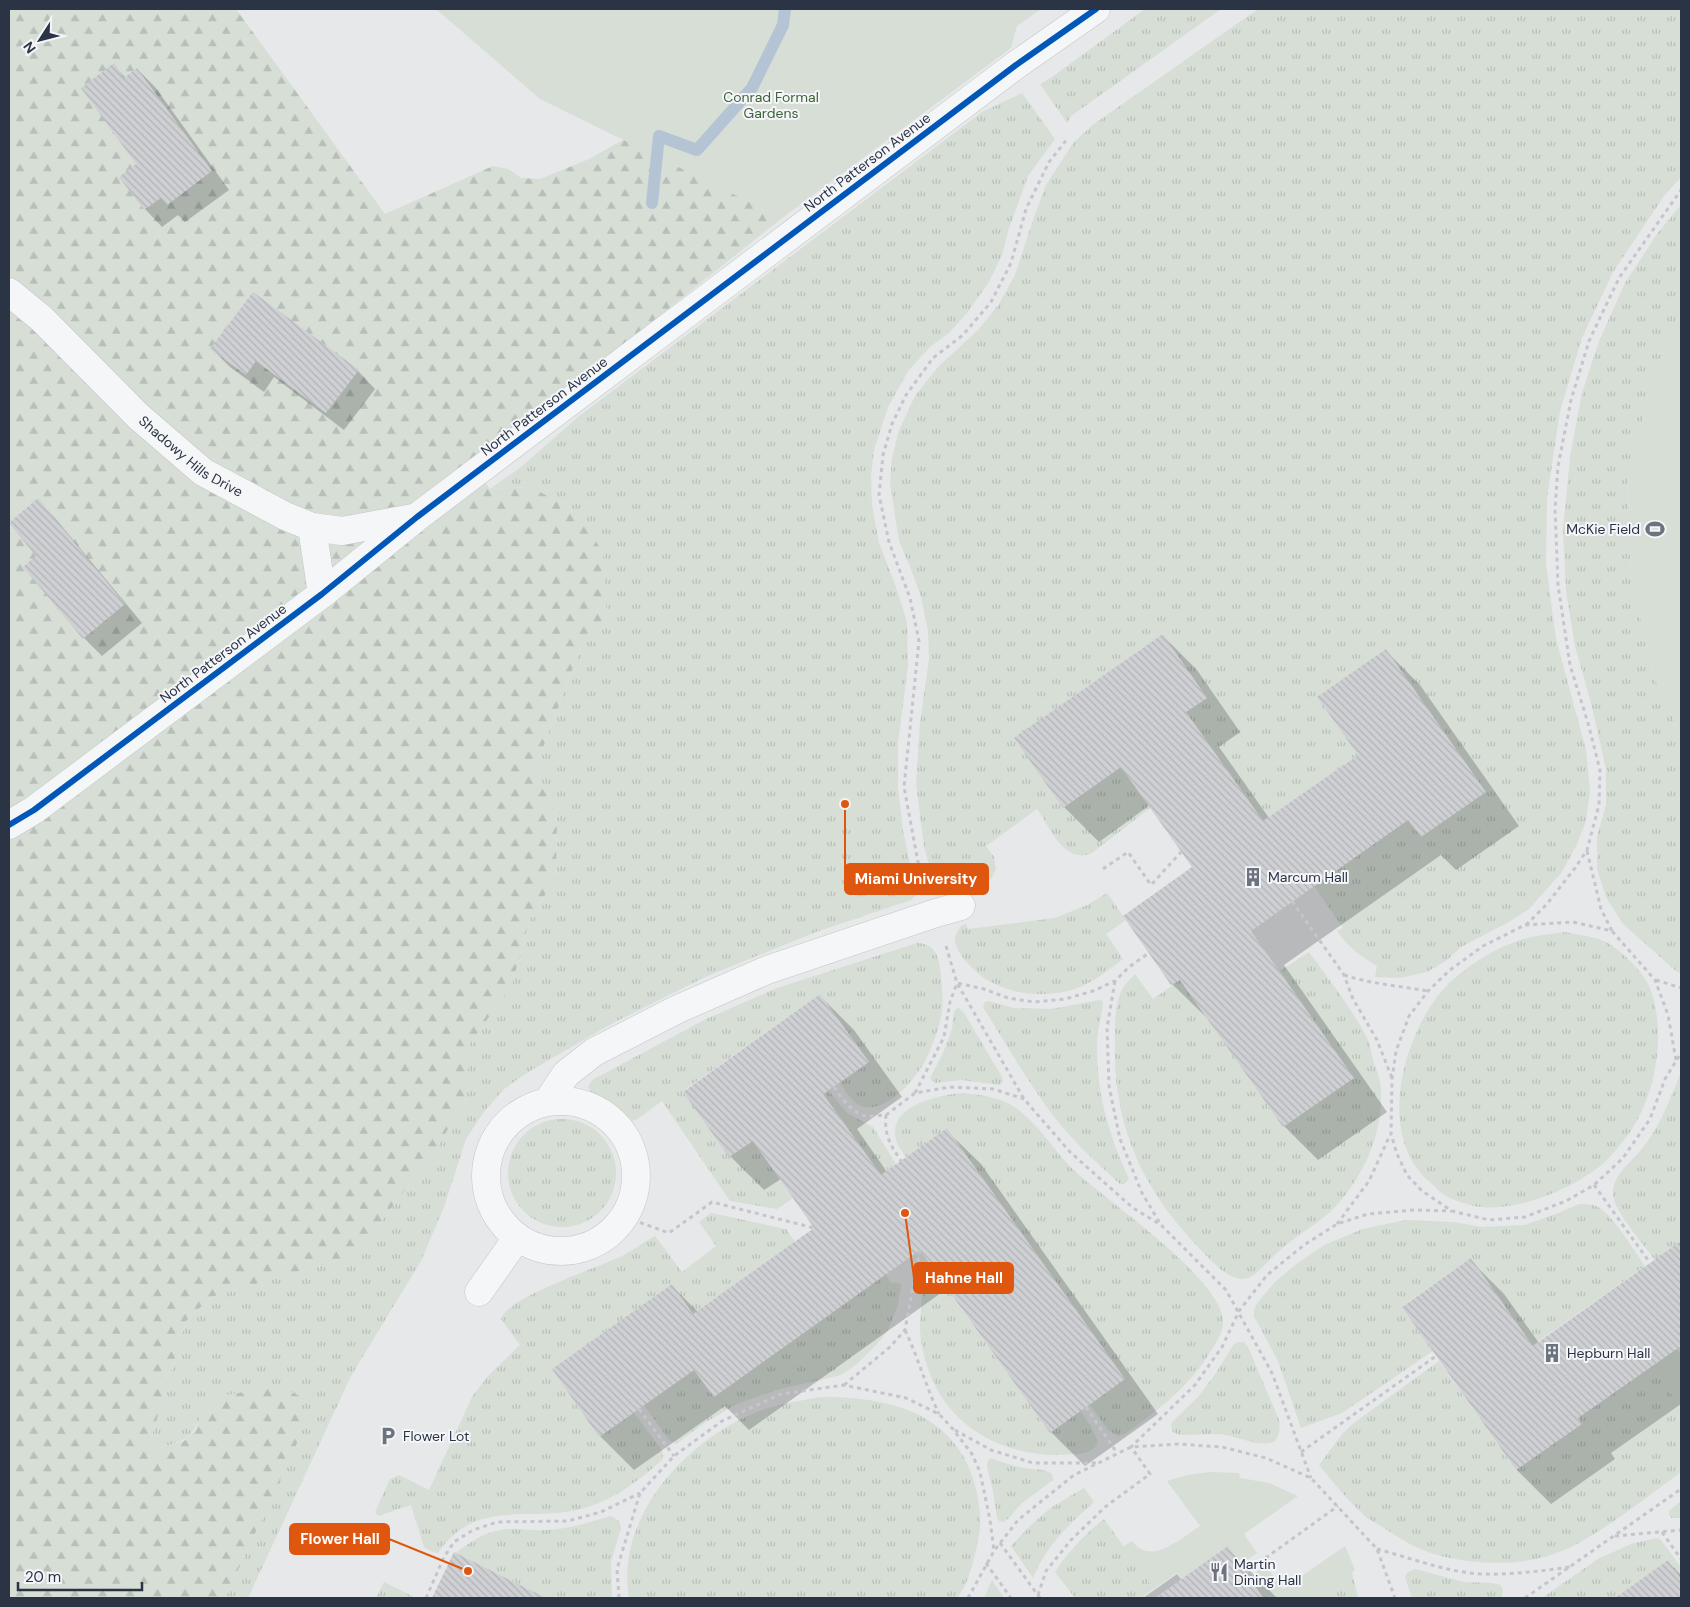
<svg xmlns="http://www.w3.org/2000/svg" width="1690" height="1607" font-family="'DM Sans',sans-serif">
	<defs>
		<pattern id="grass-tufts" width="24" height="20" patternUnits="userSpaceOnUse" patternTransform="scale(1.25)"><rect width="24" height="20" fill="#d6ded6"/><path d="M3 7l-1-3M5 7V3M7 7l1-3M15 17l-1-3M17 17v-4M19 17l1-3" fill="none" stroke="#b8bfb9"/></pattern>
		<pattern id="forest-firs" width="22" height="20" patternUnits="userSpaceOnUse" patternTransform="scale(1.25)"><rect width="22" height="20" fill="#d6ded6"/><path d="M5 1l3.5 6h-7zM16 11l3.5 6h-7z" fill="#b8bfb9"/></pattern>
		<pattern id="building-back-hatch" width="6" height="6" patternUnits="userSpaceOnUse" patternTransform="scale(1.25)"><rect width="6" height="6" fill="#ced0d3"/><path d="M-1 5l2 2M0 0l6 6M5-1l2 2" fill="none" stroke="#b1b3b6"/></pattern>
	</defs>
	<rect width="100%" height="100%" fill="#e6e8ea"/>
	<!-- grass -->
	<g fill="url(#grass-tufts)">
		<polygon points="1145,9 1221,9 1071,116 1067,123 1040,84 1052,77"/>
		<path d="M1258 9H1681V177L1664 196 1613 272 1582 338 1560 411 1547 498 1546 564 1556 639 1586 750 1590 791 1586 821 1576 846 1562 872 1529 909 1507 923 1461 947 1446 961 1427 972 1399 978 1375 977 1377 966C1360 956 1348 947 1337 931L1343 928 1314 886 1408 820 1421 837 1317 697 1358 755 1263 821 1186 712 1207 698 1163 635 1015 738 1063 808 1121 767 1150 808 1092 853C1064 865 1050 827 1037 809L986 846 994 857 996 869 991 879 983 886 946 890 938 886 933 879 924 847 916 783 920 724 929 658 928 631 921 597 911 569 899 541 890 483 892 458 899 430 915 396 938 367 979 329 999 304 1015 275 1034 217 1046 185 1074 142 1094 124Z"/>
		<path d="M1022 93 1055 139 1028 176 1009 228 1002 255 989 282 967 313 949 333 931 346 908 371 888 407 874 450 871 475 872 506 879 543 896 587 907 622 908 666 898 743V788L903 831 912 874 918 893 911 900 816 932 705 977 611 1024 525 1074 503 1090 483 1113 466 1139 444 1207 421 1261 351 1376 248 1598H225L298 1441 205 1407C191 1440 190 1439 156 1449L150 1442 186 1321 211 1297 338 1260 358 1248 374 1231 437 1148 467 1096 468 1045 512 984 530 919 556 877 557 820 545 787 535 769 582 644 607 616 530 487 490 489 521 467 578 417 982 112Z"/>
		<polygon points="1681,205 1681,312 1652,379 1628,481 1631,576 1654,677 1681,736 1681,973 1676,971 1623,924 1606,897 1597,869 1597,836 1606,805 1606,769 1592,707 1575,646 1566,591 1563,530 1570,457 1582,393 1599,341 1625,283 1657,234"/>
		<path d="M1107 893 1126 920 1106 934 1123 959C1106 972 1089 986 1068 991 1052 995 1030 995 1014 991 1007 989 999 986 993 983 980 978 953 952 955 938 956 933 959 928 962 925L966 924 968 929 1055 918 1087 905Z"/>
		<path d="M1565 932C1577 935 1594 936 1606 942 1622 951 1645 973 1651 991 1666 1034 1656 1094 1630 1132 1623 1141 1614 1153 1606 1161 1576 1188 1515 1214 1474 1206 1466 1204 1458 1201 1450 1198 1443 1195 1436 1188 1430 1182 1376 1138 1402 1037 1442 991 1462 968 1499 945 1527 938 1539 935 1552 934 1565 932Z"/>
		<path d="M917 943C937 944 939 958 941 975 942 989 944 1004 941 1017 937 1033 932 1047 925 1061 915 1080 882 1119 857 1104 850 1099 845 1090 840 1083L869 1062 820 994 683 1091 729 1157 753 1141 793 1198 777 1209 730 1201 662 1101 636 1120 631 1121 619 1109 591 1092 588 1087 592 1080 706 1019 777 988Z"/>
		<path d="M1309 952C1329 980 1351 1007 1367 1038 1370 1044 1371 1052 1373 1060 1375 1067 1379 1074 1380 1082 1386 1126 1366 1173 1337 1205 1325 1218 1309 1228 1295 1238 1280 1249 1268 1262 1255 1274 1251 1277 1246 1279 1241 1279 1223 1276 1211 1260 1199 1248 1143 1190 1113 1126 1115 1045 1115 1027 1114 1004 1123 988 1126 983 1131 978 1135 974L1153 999 1180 980 1283 1127 1353 1077 1280 971Z"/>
		<path d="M1099 1000 1102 1001 1103 1004C1101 1019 1096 1035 1097 1050 1097 1095 1110 1138 1129 1179L1124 1184H1120C1097 1163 1074 1142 1055 1118 1028 1083 1006 1044 983 1007L985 1002 988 1001 1014 1008 1052 1009Z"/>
		<polygon points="959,1008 964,1013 1002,1077 1003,1081 1000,1085 961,1080 935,1083 930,1078 943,1053 952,1029 954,1012 956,1009"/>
		<path d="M1681 1072V1241L1655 1260C1645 1246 1614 1211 1613 1195 1611 1175 1634 1160 1645 1145 1661 1124 1671 1097 1681 1072Z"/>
		<polygon points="829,1091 847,1113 873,1127 896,1164 881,1175 824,1095"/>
		<path d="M963 1093C983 1095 1005 1098 1020 1111 1043 1129 1057 1156 1079 1175 1109 1202 1227 1283 1223 1324 1222 1334 1216 1342 1211 1351 1189 1387 1158 1410 1125 1434L1118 1436 1108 1430 1090 1405 1125 1379 947 1128 906 1157C902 1152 898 1146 896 1140 887 1105 939 1095 963 1093Z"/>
		<circle cx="562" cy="1173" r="54"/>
		<path d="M1579 1204C1585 1204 1592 1204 1598 1207 1612 1214 1635 1252 1645 1266L1526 1350 1470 1259 1402 1306 1433 1351 1342 1413 1301 1428 1278 1361 1254 1316V1309L1258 1302 1275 1282 1295 1265 1324 1245 1363 1229 1406 1220 1453 1222 1482 1227 1525 1225 1561 1212Z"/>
		<path d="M711 1213 786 1229 795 1242 693 1314 672 1284 552 1369 599 1437 634 1413 662 1450 663 1456 662 1460C636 1483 611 1502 577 1510 525 1521 474 1499 438 1553L433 1552 424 1547 411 1505 378 1516 375 1512 390 1479 399 1475 429 1490 472 1397 488 1376 520 1345 501 1319C507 1297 600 1267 622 1256 633 1250 644 1242 655 1236L682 1272 716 1246 699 1222Z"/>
		<polygon points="886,1274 890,1282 901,1284 898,1305 888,1330 877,1344 857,1364 841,1375 776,1390 737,1404 703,1424 676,1444 669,1440 644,1405 694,1370 714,1397"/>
		<path d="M943 1283 1050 1433 1080 1411C1085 1418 1099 1436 1097 1444 1093 1453 1081 1454 1073 1454 1026 1459 974 1442 945 1402 931 1382 921 1354 920 1330 920 1316 922 1302 922 1288L939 1291Z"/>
		<path d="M1239 1342H1244L1248 1347 1279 1420C1280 1428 1280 1441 1270 1443 1255 1446 1234 1435 1219 1434 1206 1434 1192 1435 1179 1435L1173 1432 1171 1427 1172 1422 1198 1397 1214 1376 1234 1344Z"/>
		<path d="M1439 1361 1516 1470 1581 1424 1578 1418 1652 1366 1681 1408V1472C1647 1497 1612 1525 1575 1545 1534 1567 1478 1567 1434 1554 1417 1549 1399 1538 1384 1528 1378 1524 1371 1521 1365 1516 1348 1501 1334 1483 1319 1465L1343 1433 1355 1422Z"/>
		<path d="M820 1397C889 1396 958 1413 976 1489 980 1506 982 1524 978 1541 974 1560 969 1583 957 1598H629C615 1517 686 1440 757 1412 777 1404 800 1401 820 1397Z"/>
		<path d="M991 1458C1002 1462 1013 1466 1024 1468 1033 1470 1044 1468 1052 1474L1053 1480 1022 1503 1008 1519 1003 1522 999 1521 997 1518 993 1491 987 1467 988 1460Z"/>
		<path d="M1084 1488 1094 1502C1069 1524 1046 1546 1033 1578L1011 1546 1032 1524 1052 1507Z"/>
		<polygon points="1681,1501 1681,1518 1672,1518 1669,1515 1669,1511"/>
		<path d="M611 1516 619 1521 621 1528 611 1562 612 1598H524L528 1589 456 1553C472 1540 490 1529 512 1529 523 1529 535 1531 547 1530 569 1529 590 1522 611 1516Z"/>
		<path d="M1104 1519 1154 1589 1141 1598H1075L1055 1572C1069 1551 1084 1535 1104 1519Z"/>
		<polygon points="1656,1538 1660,1539 1681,1567 1681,1579 1668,1560 1615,1598 1542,1598 1598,1559 1631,1544"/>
		<polygon points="1415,1569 1464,1582 1492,1583 1500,1585 1503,1590 1502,1597 1499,1598 1412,1598 1405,1577 1408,1572"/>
		<polygon points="1352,1572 1358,1598 1315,1598"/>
		<polygon points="384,1582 412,1596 413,1598 376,1598"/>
	</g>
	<!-- forest -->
	<polygon fill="url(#forest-firs)" points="9,9 236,9 385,214 493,166 508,169 521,178 540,179 589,159 650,125 886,140 782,218 539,412 469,460 490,489 530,487 577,511 603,553 607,616 582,644 535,769 545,787 557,820 556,877 530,919 512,984 469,1045 467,1096 437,1148 374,1231 359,1248 338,1260 211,1297 186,1321 150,1442 156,1449 184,1441 195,1431 205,1407 221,1396 280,1386 301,1397 298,1441 225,1598 9,1598"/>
	<!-- green -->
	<g fill="#d6ded6">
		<polygon points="436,9 1041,9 1017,26 1011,48 782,218 540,99"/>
		<polygon points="1681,312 1681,736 1654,677 1631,576 1628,481 1652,379"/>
		<polygon points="1677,1349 1681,1355 1681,1408 1652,1366"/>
		<path d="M1210 1472 1239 1473 1240 1478 1269 1483 1298 1496 1244 1534 1257 1553 1247 1560 1245 1557 1238 1561 1228 1547 1182 1579 1177 1573 1154 1589 1123 1547 1132 1541C1151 1567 1181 1538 1200 1526L1167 1481 1188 1475Z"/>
		<polygon points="1345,1546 1355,1570 1315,1598 1273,1598 1271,1596 1264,1598 1252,1582 1259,1577 1256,1572 1265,1565 1283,1589"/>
		<polygon points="992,1580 1004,1598 984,1598"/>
	</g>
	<!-- shadow -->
	<g fill="#0003">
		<polygon points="113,65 126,78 137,69 155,87 229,190 185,222 178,215 162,227 145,209 138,164"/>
		<polygon points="212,349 358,371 375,389 344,430 274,377 264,392 230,367"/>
		<polygon points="38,500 55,518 142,623 102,656 84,638 38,556"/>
		<polygon points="1163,636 1197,670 1240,732 1219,747 1269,818 1359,755 1386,651 1420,685 1519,826 1456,870 1441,855 1284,965 1387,1112 1318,1160 1284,1126 1208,1018 1207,1018 1172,984 1125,916 1193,867 1150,805 1099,842 1064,807 1016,739"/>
		<polygon points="820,996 854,1030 902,1097 857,1129 887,1172 946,1130 981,1164 1158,1414 1085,1466 1051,1432 948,1288 749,1430 725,1406 634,1470 600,1436 553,1370 672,1286 698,1312 816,1229 781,1179 764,1190 730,1156 684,1092"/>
		<polygon points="1681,1243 1681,1404 1611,1453 1615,1459 1551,1504 1517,1470 1403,1307 1470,1260 1504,1294 1539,1343"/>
		<polygon points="1227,1548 1277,1598 1143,1598 1177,1574 1182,1580"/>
		<polygon points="454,1553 527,1590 535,1598 434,1598"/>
		<polygon points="1668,1562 1681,1575 1681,1598 1617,1598"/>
	</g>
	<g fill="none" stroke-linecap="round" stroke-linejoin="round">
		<!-- stream -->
		<polyline stroke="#b4c4d5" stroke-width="12" points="652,203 659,136 697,150 752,88 783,25 785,9"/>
	</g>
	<!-- building -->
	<g fill="url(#building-back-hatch)">
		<polygon points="114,63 124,78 137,68 212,171 167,205 161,198 144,210 119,177 136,164 81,88"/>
		<polygon points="253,292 359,370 326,413 256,361 246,375 210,349"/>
		<polygon points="38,498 125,604 83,639 23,567 36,556 9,523"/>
		<polygon points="1163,634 1207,698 1186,712 1263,821 1358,755 1317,697 1386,649 1486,792 1421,837 1408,820 1251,931 1354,1078 1283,1127 1180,980 1171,985 1123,916 1192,867 1121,767 1063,808 1014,738"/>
		<polygon points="820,994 869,1062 823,1094 881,1175 947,1128 1125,1379 1050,1433 920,1250 714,1397 694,1370 599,1437 552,1369 672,1284 693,1314 814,1228 753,1141 729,1157 683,1092"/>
		<polygon points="1681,1241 1681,1346 1578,1418 1582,1424 1516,1470 1402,1307 1471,1258 1533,1346"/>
		<polygon points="1228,1546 1263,1598 1155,1598"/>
		<polygon points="454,1552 546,1598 432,1598"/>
		<polygon points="1668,1560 1681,1579 1681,1598 1615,1598"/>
	</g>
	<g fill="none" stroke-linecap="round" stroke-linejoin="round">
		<!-- minor casing -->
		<g stroke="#c4c6c8" stroke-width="29">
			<g id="minor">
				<path id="s1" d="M9 292 42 319 138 416 203 472 285 516 312 527 342 531 413 518"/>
				<polyline points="312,527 322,594"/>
				<polyline points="9,825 34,810 322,594 417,517 1016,65 1096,9"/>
				<circle cx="561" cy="1176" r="75"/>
				<polyline points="548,1101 566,1074 594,1052 678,1009 767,970 936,913 961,906"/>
				<polyline points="479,1292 517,1238"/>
			</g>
		</g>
		<!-- path -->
		<g stroke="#c5c6ca" stroke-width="3" stroke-dasharray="4 4" stroke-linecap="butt">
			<polyline points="1587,851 1601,909 1612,931"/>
			<polyline points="1103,869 1128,852 1151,885 1181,852"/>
			<polyline points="924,879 918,862 904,787 919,641 910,598 889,542 879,495 883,455 892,424 906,395 933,358 963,335 991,302 1011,263 1026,209 1049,162 1068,138"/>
			<polyline points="1292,901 1344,975 1353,999 1377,1040 1392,1078"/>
			<polyline points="1526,925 1547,904 1575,868 1587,850 1599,805 1600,770 1588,723 1570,665 1558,585 1555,509 1558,466 1571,400 1589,341 1619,278 1681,190"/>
			<polyline points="946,946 957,983 1024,1099 1070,1152 1133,1208 1161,1225 1226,1290 1272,1373 1311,1478"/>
			<path d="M1344 975C1371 984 1400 986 1428 991"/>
			<polyline points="1656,980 1681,988"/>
			<polyline points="1115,981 1107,1028 1109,1086 1120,1139 1142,1193 1161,1225"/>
			<polyline points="1676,1060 1668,1015 1655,980 1612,931 1573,922 1525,925 1483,946 1450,970 1428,991 1409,1016 1396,1051 1392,1079 1391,1134 1397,1154 1407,1175 1422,1191 1452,1211 1489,1220 1525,1217 1566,1201 1594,1185 1623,1158 1650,1119 1665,1079 1681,1053"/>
			<path d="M834 1087C842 1099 852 1113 866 1116 872 1117 880 1115 886 1115 884 1135 890 1144 901 1161"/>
			<polyline points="915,1093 944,1037 950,1002 957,983 984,989 1008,998 1034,1002 1065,999 1093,991 1115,981 1129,967 1149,953"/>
			<polyline points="886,1115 915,1093 950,1087 993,1089 1024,1099"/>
			<polyline points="1594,1185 1650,1263"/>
			<polyline points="625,1217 669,1233 712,1202 814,1228"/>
			<polyline points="1337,1224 1369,1181 1390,1135"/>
			<path d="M905 1330C918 1357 926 1387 939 1414"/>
			<polyline points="844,1385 890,1347 905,1330 920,1250"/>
			<polyline points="1086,1407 1117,1453"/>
			<polyline points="639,1409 674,1456"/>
			<polyline points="955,1430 991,1450 1033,1463 1096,1463"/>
			<polyline points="1301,1452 1436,1356"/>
			<polyline points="1662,1532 1681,1559"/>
			<polyline points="1615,1536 1681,1530"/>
			<polyline points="1000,1543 1040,1598"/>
			<path d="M1377 1549C1411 1558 1446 1572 1481 1574 1511 1575 1540 1571 1570 1567"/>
			<polyline points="986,1563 1011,1598"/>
			<polyline points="1246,1572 1338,1506"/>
			<polyline points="1038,1595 1046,1571 1071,1540 1105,1507 1150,1474 1131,1447 1195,1385 1222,1347 1239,1311 1267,1275 1304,1245 1337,1224 1368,1214 1414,1210 1451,1211"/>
			<polyline points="426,1598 444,1557 454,1542 473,1530 497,1522 568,1521 601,1512 640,1493"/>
			<polyline points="619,1598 617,1569 640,1493 674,1456 722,1421 781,1394 844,1385 906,1398 939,1414 952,1428 972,1454 980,1472 990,1520 994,1551"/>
			<polyline points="968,1598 994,1551 1018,1520 1074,1475 1131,1447 1178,1444 1222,1447 1266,1458 1311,1478 1377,1549 1395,1598"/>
			<polyline points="1525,1598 1681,1489"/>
		</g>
		<!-- minor -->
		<use href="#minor" stroke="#f5f6f7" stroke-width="28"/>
		<!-- cycleway casing -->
		<g stroke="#f4f6f9" stroke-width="9">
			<polyline id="cycleway" points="9,825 34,810 322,594 417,517 1016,65 1096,9"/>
		</g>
		<!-- cycleway -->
		<use href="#cycleway" stroke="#0057b8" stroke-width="6"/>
	</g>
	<!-- icons -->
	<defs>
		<g id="stadium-bare" transform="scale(1.5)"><path d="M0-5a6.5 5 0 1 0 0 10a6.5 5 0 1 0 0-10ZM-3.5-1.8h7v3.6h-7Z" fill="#6c737f" stroke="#f4f6f9" stroke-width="2.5" paint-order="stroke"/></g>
		<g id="building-bare" transform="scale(1.5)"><path d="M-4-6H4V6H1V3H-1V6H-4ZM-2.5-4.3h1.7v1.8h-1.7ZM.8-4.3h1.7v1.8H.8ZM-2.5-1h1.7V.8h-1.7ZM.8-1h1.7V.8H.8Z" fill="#6c737f" stroke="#f4f6f9" stroke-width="2.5" paint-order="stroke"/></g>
		<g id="parking-bare" transform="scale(1.5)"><path d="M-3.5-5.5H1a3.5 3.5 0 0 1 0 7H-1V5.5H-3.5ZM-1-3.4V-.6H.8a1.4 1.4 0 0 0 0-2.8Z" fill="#6c737f" stroke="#f4f6f9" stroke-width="2.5" paint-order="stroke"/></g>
		<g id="restaurant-bare" transform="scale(1.5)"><path d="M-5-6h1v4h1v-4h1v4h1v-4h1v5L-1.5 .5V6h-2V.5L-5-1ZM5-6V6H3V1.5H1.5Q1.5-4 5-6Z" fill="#6c737f" stroke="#f4f6f9" stroke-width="2.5" paint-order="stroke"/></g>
	</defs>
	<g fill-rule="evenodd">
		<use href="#stadium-bare" x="1655" y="529"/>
		<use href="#building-bare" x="1253" y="877"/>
		<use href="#building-bare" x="1552" y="1353"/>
		<use href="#parking-bare" x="388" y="1436"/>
		<use href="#restaurant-bare" x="1219" y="1572"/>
	</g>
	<g text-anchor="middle" stroke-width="4" stroke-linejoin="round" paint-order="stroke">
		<!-- park labels -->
		<g font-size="14" fill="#3f6138" stroke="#f4f6f9">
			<text x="771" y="102">Conrad Formal<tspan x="771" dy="16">Gardens</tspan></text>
		</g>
		<!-- street labels -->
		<g font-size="14" fill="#2b3445" stroke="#f4f6f9">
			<text transform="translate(867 162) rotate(-37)" y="5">North Patterson Avenue</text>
			<text transform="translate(544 406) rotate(-37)" y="5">North Patterson Avenue</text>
			<text dy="5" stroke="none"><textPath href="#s1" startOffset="246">Shadowy Hills Drive</textPath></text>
			<text transform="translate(223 653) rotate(-37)" y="5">North Patterson Avenue</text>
		</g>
		<!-- poi labels -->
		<g font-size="14" fill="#2b3445" stroke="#f4f6f9" text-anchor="start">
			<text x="1640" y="534" text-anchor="end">McKie Field</text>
			<text x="1268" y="882">Marcum Hall</text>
			<text x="1567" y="1358">Hepburn Hall</text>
			<text x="403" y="1441">Flower Lot</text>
			<text x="1234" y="1569">Martin<tspan x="1234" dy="16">Dining Hall</tspan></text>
		</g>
	</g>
	<!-- callouts -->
	<path fill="none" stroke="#df570f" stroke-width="2" d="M845 804L845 879M905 1213L914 1278M468 1571L389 1539"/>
	<g fill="#df570f" stroke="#f4f6f9" stroke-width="2">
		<circle cx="845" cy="804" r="5"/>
		<circle cx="905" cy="1213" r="5"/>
		<circle cx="468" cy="1571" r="5"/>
	</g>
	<g fill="#df570f" stroke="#df570f" stroke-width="2">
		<rect x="845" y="864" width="143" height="30" rx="5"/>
		<rect x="914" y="1263" width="99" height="30" rx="5"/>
		<rect x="290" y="1524" width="99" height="30" rx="5"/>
	</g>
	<g font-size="15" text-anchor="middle" font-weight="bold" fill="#fff">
		<text x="916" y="884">Miami University</text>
		<text x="964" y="1283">Hahne Hall</text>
		<text x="340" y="1544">Flower Hall</text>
	</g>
	<!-- border -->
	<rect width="1690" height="1607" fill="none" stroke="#2b3445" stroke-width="20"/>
	<!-- north arrow -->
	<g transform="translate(40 40) rotate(234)" stroke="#f4f6f9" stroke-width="4" paint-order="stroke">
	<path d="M0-4L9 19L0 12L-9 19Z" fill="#2b3445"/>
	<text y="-8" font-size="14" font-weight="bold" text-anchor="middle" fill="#2b3445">N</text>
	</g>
	<!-- scale -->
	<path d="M18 1582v8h124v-8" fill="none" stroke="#2b3445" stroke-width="2.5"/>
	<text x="25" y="1582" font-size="15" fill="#2b3445" stroke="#f4f6f9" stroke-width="4" paint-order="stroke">20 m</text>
</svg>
